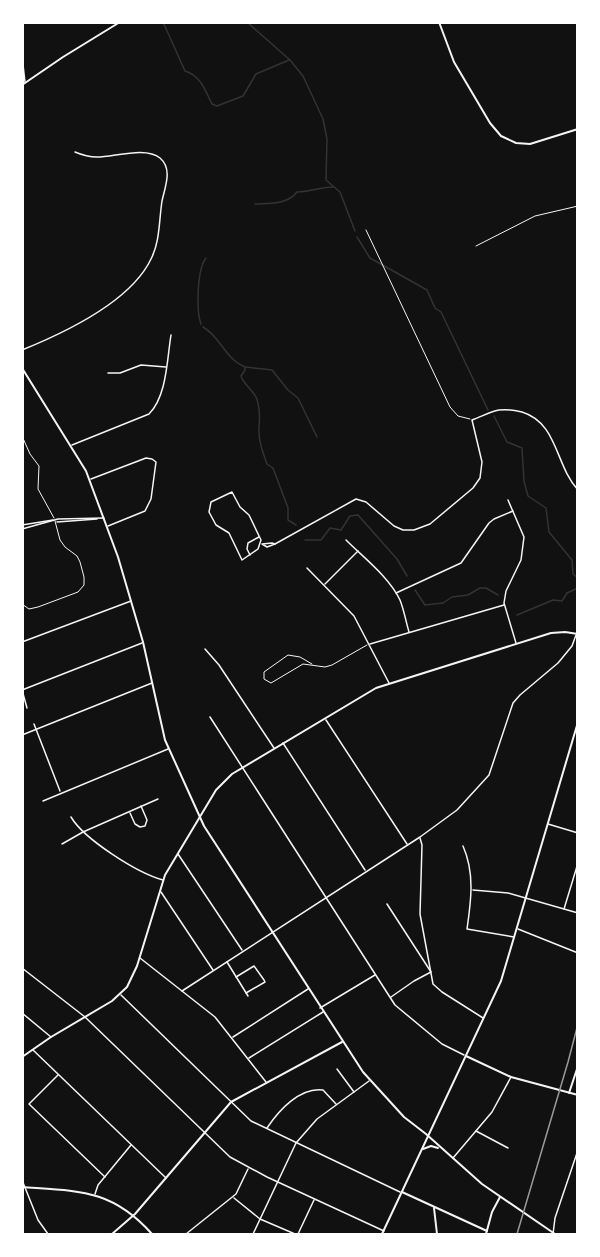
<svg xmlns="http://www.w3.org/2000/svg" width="600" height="1257" font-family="'DM Sans',sans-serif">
	<rect width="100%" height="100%" fill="#111"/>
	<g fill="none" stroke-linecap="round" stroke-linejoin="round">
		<!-- stream -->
		<g stroke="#333" stroke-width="1.5">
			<path d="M163 22 185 71C201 76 205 90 212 104L217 106 243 96 256 74 289 60"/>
			<polyline points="247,22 290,60 303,76 323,119 327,139 326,180 340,192 355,231"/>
			<path d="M255 204C269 203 287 205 297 192 310 192 320 187 333 187"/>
			<polyline points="357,237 370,258 427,290 435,308 441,312 488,410"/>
			<path d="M201 324C196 311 197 269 206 258"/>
			<path d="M203 327C220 336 225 359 245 367V370L241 376C244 385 253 390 257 399 260 409 260 417 259 427 258 440 263 453 267 464L273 468 288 508V520L296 525"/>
			<polyline points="246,367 272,370 288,390 298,398 317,437"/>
			<polyline points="494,416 507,442 522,448 524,481 528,496 546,508 549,532 572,560 573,574 578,578"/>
			<polyline points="305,540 321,540 330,528 341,530 350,516 358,515 397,559 407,576"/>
			<polyline points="415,590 425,605 443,603 452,597 468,595 480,588 486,588 498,595"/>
			<polyline points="517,615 553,600 562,601 567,593 578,588"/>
		</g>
		<!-- service -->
		<g stroke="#f5f5f5" stroke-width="1">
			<polyline points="366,230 450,407 458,416 470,419"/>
			<polyline points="476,246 535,216 578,206"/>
			<polyline points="22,436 30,454 39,466 38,489 54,518"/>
			<polyline points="22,604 29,609 38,607 78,592 84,585 84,577 80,562 77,556 65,547 60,540 55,521"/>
			<polyline points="312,664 300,657 288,655 264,672 264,679 271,683 303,664 325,667 332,665 367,645"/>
		</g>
		<!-- minor -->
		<g stroke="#f5f5f5" stroke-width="1.5">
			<polyline points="22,56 25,82"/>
			<path d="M22 350C64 333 131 301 151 259 160 242 159 220 162 201 165 187 173 169 160 158 146 146 114 157 97 157 89 157 82 155 75 152"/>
			<polyline points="108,373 120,373 141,365 166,367"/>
			<path d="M72 445 149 414C167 396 167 359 171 335"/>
			<polyline points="91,479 146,458 152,459 156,462 151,499 145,511 108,526"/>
			<polygon points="232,492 240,507 249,515 261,540 258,549 242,560 229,533 216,525 209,512 211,502"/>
			<polyline points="508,500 524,537 521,560 506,591 504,603 516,643"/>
			<polyline points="57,522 97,519"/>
			<polyline points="22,525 53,520"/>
			<polyline points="22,529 58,519 104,518"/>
			<path d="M346 540C364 558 389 577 400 600 404 610 406 622 409 632"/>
			<polyline points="262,544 267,547 275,544 272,543 262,544"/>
			<path d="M275 544 356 499 366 502 394 526 403 530H414L430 524 473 488 480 478 482 462 472 420C481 417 489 412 499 410 507 409 514 410 522 412 558 423 555 465 578 490"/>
			<polyline points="250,555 247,549 248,543 259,537"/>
			<polyline points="307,568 354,616 389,683"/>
			<polyline points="325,584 358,551"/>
			<polyline points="396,593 461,563 489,523 494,519 513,511"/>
			<polyline points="22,642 131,601"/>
			<polyline points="370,644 504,605"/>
			<polyline points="205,649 219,665 274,748"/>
			<polyline points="22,690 142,643"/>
			<polyline points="22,690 27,708"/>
			<polyline points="210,717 395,1005 442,1044 464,1055"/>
			<polyline points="326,720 407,844"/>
			<polyline points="34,724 60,791"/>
			<polyline points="22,735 152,683"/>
			<polyline points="283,743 365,870"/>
			<polyline points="43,801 168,749"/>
			<polyline points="130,813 135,824 140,827 145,826 147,820 141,806"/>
			<path d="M71 817C84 839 137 873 163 880"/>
			<polyline points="548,824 578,833"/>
			<polyline points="420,838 422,845 420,914 433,984 442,992 483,1018"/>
			<polyline points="62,844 83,832 158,799"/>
			<path d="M463 846C475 873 471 901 467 929L514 937"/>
			<polyline points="178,854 242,950"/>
			<polyline points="473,890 508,893 578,913"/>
			<polyline points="161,892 213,970"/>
			<polyline points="387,904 431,972 414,981 391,997"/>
			<polyline points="564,909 578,863"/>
			<polyline points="518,929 578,953"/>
			<polyline points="140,958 215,1017 266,1082"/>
			<polyline points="227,962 248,996"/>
			<polyline points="22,968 85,1017 230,1157 267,1177 384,1231"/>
			<polyline points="236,977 254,966 264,980 265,982 246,993"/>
			<polyline points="182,991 420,837 457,810 489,775 513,703 520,695 558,663 572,646 576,635"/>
			<polyline points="121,995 251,1121 400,1192"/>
			<polyline points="320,1008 375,975"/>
			<polyline points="22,1013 51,1037"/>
			<polyline points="233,1037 308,989"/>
			<polyline points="33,1050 166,1178"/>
			<polyline points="249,1058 323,1012"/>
			<polyline points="337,1069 354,1092"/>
			<polyline points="58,1075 29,1104 105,1177"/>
			<path d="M267 1128C279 1110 300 1087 323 1090L336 1104"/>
			<polyline points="476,1131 508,1148"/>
			<polyline points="453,1158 492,1112 511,1077"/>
			<polyline points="22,1180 38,1220 48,1234"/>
			<polyline points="95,1194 98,1185 131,1145"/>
			<polyline points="234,1198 260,1219 295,1234"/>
			<polyline points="186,1234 236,1194 248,1169"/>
			<polyline points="253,1234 296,1143 317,1119 369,1081"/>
			<polyline points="298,1234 314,1200"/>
			<polyline points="553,1234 555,1218 578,1150"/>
		</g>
		<!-- tertiary -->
		<g stroke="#f5f5f5" stroke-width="2">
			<polyline points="466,1056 511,1077 578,1095"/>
			<polyline points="22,1057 51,1037 112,1001 127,987 137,966 165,875 216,790 232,774 376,688 551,633 565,632 578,634"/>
			<polyline points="569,1093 578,1066"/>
			<path d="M22 1187C79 1191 112 1189 152 1234"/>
			<polyline points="402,1192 487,1231"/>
			<polyline points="434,1208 437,1234"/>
			<polyline points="486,1234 492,1212 500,1197"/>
		</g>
		<!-- secondary -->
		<g stroke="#f5f5f5" stroke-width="2">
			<polyline points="439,22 454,62 490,123 501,136 516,143 530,144 578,129"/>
			<polyline points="22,85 63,57 120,22"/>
			<polyline points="22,368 86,471 118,557 143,642 165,740 204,826 363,1072 404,1117 426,1134 482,1184 555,1234"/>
			<polyline points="423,1149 431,1146 438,1148"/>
			<polyline points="112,1234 135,1214 231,1102 342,1042"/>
			<polyline points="382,1234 501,981 578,722"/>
		</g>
		<!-- rail -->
		<polyline stroke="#9a9a9a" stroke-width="1.5" points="517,1234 568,1062 578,1024"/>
	</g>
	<!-- border -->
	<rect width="600" height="1257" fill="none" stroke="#ffffff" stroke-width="48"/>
</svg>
